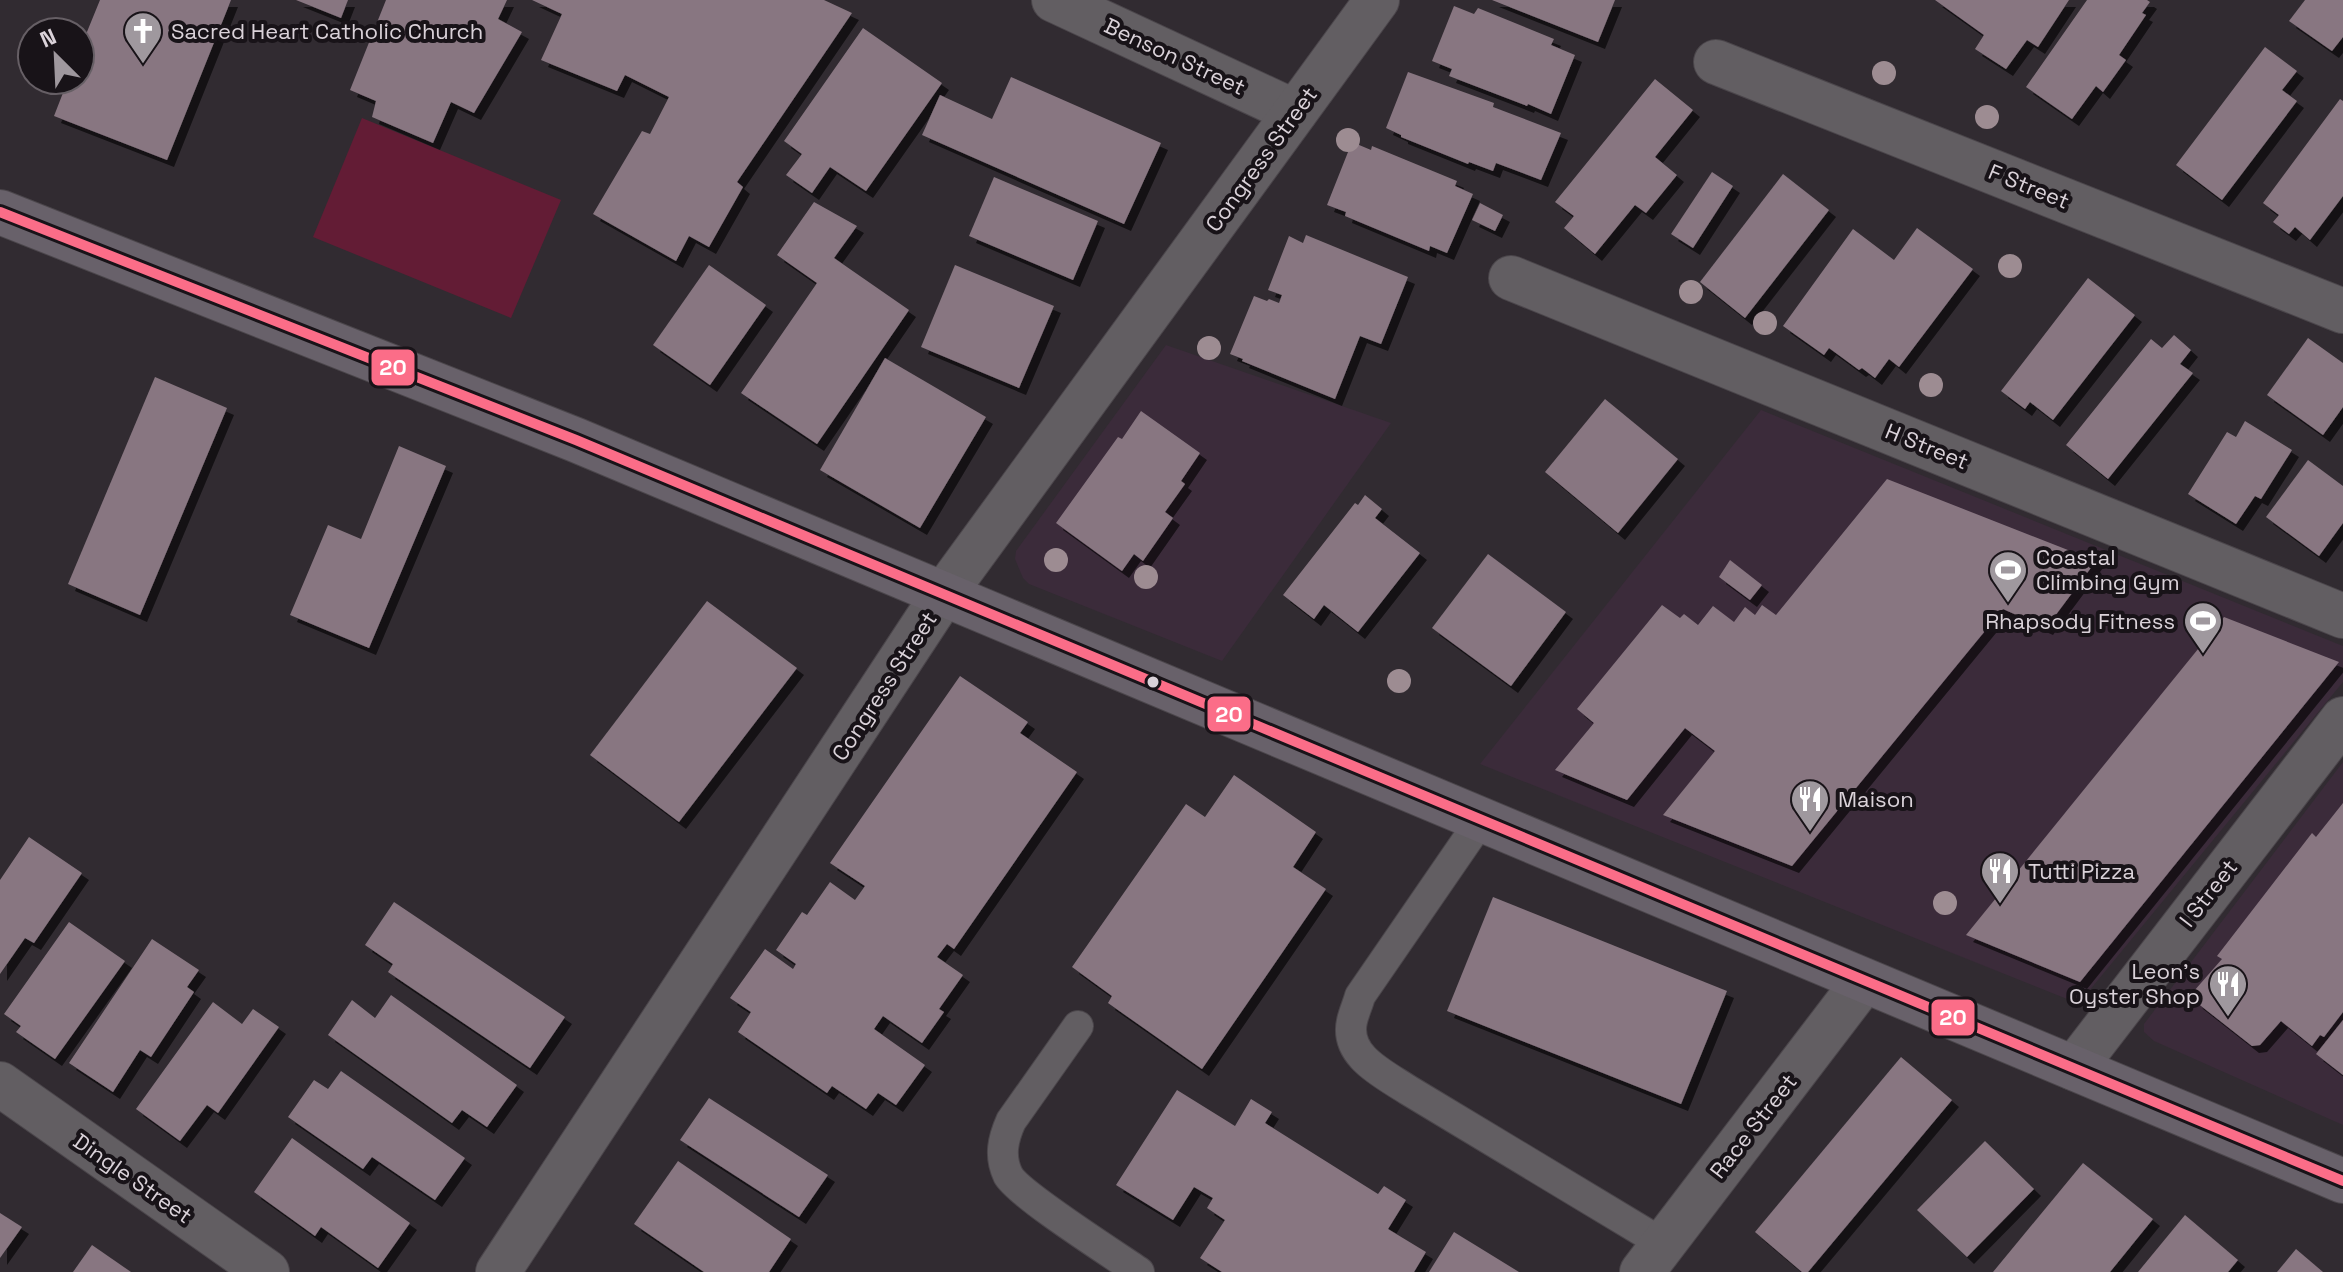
<svg xmlns="http://www.w3.org/2000/svg" width="2343" height="1272" font-family="'Space Grotesk',sans-serif">
	<defs>
		<filter id="shadow"><feDropShadow dx="7" dy="7" stdDeviation="0" flood-color="#0009"/></filter>
	</defs>
	<rect width="100%" height="100%" fill="#312b31"/>
	<!-- built -->
	<g fill="#3b2b3a">
		<polygon points="1166,345 1391,423 1222,661 1029,584 1023,578 1015,559 1016,551"/>
		<polygon points="1761,410 2343,646 2343,682 2089,991 2082,996 2073,1000 2067,999 1480,764"/>
		<polygon points="2343,762 2343,1125 2154,1041 2144,1032 2144,1024"/>
	</g>
	<!-- green -->
	<polygon fill="#631c35" points="362,118 561,200 511,318 313,237"/>
	<!-- building -->
	<g fill="#887681" filter="url(#shadow)">
		<polygon points="100,0 231,0 167,160 54,116 68,80 80,80 80,49"/>
		<polygon points="296,0 348,0 341,18"/>
		<polygon points="386,0 507,0 498,19 522,32 474,113 451,102 433,143 372,117 376,101 350,90"/>
		<polygon points="532,0 824,0 852,13 737,182 743,187 709,247 689,236 676,261 593,214 642,131 650,134 669,97 625,75 617,91 541,60 562,14"/>
		<polygon points="1492,0 1615,0 1598,42"/>
		<polygon points="1935,0 2069,0 2038,47 2027,40 2006,69 1975,49 1984,35"/>
		<polygon points="2087,0 2147,0 2150,2 2142,13 2146,15 2119,55 2126,60 2103,92 2096,86 2072,119 2026,87"/>
		<polygon points="2305,0 2343,0 2343,37 2332,51 2289,21"/>
		<polygon points="1454,6 1474,14 1478,8 1554,39 1551,45 1575,55 1551,114 1528,104 1527,106 1449,76 1452,69 1432,61"/>
		<polygon points="863,28 942,83 866,191 830,167 812,193 786,175 802,154 784,141"/>
		<polygon points="2265,47 2297,71 2282,90 2297,101 2222,200 2176,165"/>
		<polygon points="1408,72 1494,103 1493,107 1561,133 1541,180 1496,163 1493,171 1469,162 1468,164 1401,137 1401,135 1386,128"/>
		<polygon points="1011,77 1161,143 1124,224 922,135 940,95 992,119"/>
		<polygon points="1655,79 1693,110 1655,157 1677,175 1646,213 1635,205 1595,254 1564,228 1574,216 1555,202"/>
		<polygon points="2340,99 2343,101 2343,196 2310,240 2295,227 2289,234 2273,222 2279,215 2263,203"/>
		<polygon points="1352,142 1371,150 1372,146 1457,181 1455,186 1473,194 1447,253 1430,246 1429,251 1345,216 1346,212 1327,205"/>
		<polygon points="1712,172 1733,186 1693,248 1671,234"/>
		<polygon points="1783,174 1829,210 1745,318 1700,282"/>
		<polygon points="994,177 1098,221 1073,280 969,236"/>
		<polygon points="814,202 857,226 834,258 909,310 817,444 741,393 817,283 777,255"/>
		<polygon points="1480,203 1503,215 1495,231 1472,220"/>
		<polygon points="1917,228 1973,269 1899,367 1889,359 1875,378 1862,368 1859,370 1829,348 1824,355 1783,326 1853,229 1894,260"/>
		<polygon points="1306,235 1408,277 1381,344 1360,336 1335,399 1242,361 1243,359 1230,354 1254,296 1267,301 1269,299 1279,303 1282,295 1268,290 1289,236 1303,243"/>
		<polygon points="709,265 766,305 710,385 653,345"/>
		<polygon points="955,265 1054,306 1019,388 921,347"/>
		<polygon points="2088,278 2135,315 2053,420 2030,402 2025,409 2001,391"/>
		<polygon points="2174,335 2191,350 2180,364 2193,373 2108,479 2066,445 2151,339 2162,348"/>
		<polygon points="2308,338 2343,363 2343,407 2323,435 2267,395"/>
		<polygon points="885,358 986,417 920,528 820,470"/>
		<polygon points="155,377 227,408 140,615 68,584"/>
		<polygon points="1605,399 1678,459 1618,533 1545,472"/>
		<polygon points="1141,411 1200,453 1181,481 1185,484 1165,512 1173,518 1143,561 1134,554 1122,571 1056,523 1118,437 1122,439"/>
		<polygon points="2245,421 2292,450 2261,499 2255,496 2236,524 2188,494 2227,432 2236,437"/>
		<polygon points="399,446 446,466 369,648 290,615 328,525 361,539"/>
		<polygon points="2308,460 2343,486 2343,523 2319,556 2266,517"/>
		<polygon points="1887,479 2096,561 2046,628 2003,609 1792,866 1663,815 1715,751 1685,728 1627,800 1555,770 1594,723 1577,709 1662,605 1680,618 1684,614 1698,625 1713,606 1734,622 1745,607 1755,615 1762,605 1776,615"/>
		<polygon points="1365,495 1382,509 1375,518 1420,553 1358,632 1324,605 1314,619 1283,595 1355,503 1358,505"/>
		<polygon points="1488,554 1566,612 1511,686 1432,628"/>
		<polygon points="1730,560 1762,585 1750,600 1719,577"/>
		<polygon points="707,601 797,668 679,822 590,755"/>
		<polygon points="2224,617 2339,662 2080,982 1966,935"/>
		<polygon points="960,676 1028,722 1020,733 1077,772 954,949 947,944 937,957 963,975 939,1009 944,1012 922,1043 883,1016 874,1029 925,1065 896,1105 878,1093 866,1109 832,1086 827,1093 738,1032 751,1012 730,998 765,949 793,969 796,964 776,950 802,912 807,915 830,882 855,900 865,886 830,863"/>
		<polygon points="1234,775 1316,832 1293,867 1326,889 1202,1069 1108,1003 1112,996 1072,967 1186,804 1205,817"/>
		<polygon points="2343,803 2343,1012 2324,1037 2320,1035 2312,1046 2281,1021 2260,1045 2252,1046 2196,1002 2193,996 2194,991 2222,959 2217,956 2312,833 2316,837"/>
		<polygon points="29,837 82,873 34,943 25,938 0,974 0,880"/>
		<polygon points="1493,897 1727,991 1681,1104 1447,1011"/>
		<polygon points="394,902 565,1017 530,1068 388,972 393,964 365,945"/>
		<polygon points="69,922 125,961 55,1059 16,1032 21,1026 4,1014"/>
		<polygon points="152,939 199,970 187,987 194,992 151,1057 140,1050 113,1092 69,1063"/>
		<polygon points="391,995 517,1085 487,1127 462,1110 452,1123 328,1035 352,1000 375,1018"/>
		<polygon points="213,1002 242,1024 253,1009 279,1027 218,1113 207,1105 180,1141 136,1109"/>
		<polygon points="2343,1020 2343,1075 2316,1054"/>
		<polygon points="1901,1057 1952,1100 1808,1272 1802,1272 1755,1232"/>
		<polygon points="341,1071 465,1158 435,1200 372,1157 363,1169 288,1117 314,1080 328,1089"/>
		<polygon points="1177,1090 1235,1126 1251,1099 1272,1112 1265,1123 1378,1194 1384,1186 1406,1200 1388,1229 1426,1252 1414,1272 1222,1272 1200,1258 1225,1220 1207,1208 1213,1198 1194,1187 1173,1220 1116,1185"/>
		<polygon points="709,1098 828,1175 799,1217 680,1140"/>
		<polygon points="292,1138 410,1223 378,1268 321,1227 315,1236 254,1192"/>
		<polygon points="1985,1141 2034,1189 1967,1257 1917,1210"/>
		<polygon points="678,1161 791,1239 769,1272 704,1272 634,1224"/>
		<polygon points="2083,1163 2153,1219 2110,1272 1993,1272"/>
		<polygon points="0,1213 22,1227 0,1258"/>
		<polygon points="2185,1215 2238,1260 2228,1272 2138,1272"/>
		<polygon points="1454,1232 1519,1272 1429,1272"/>
		<polygon points="92,1245 131,1272 73,1272"/>
		<polygon points="2296,1249 2323,1272 2277,1272"/>
	</g>
	<g fill="none" stroke-linecap="round" stroke-linejoin="round">
		<!-- lane casing -->
		<g stroke="#4b464b" stroke-width="32">
			<g id="lane">
				<path d="M1481 820 1360 996C1358 1004 1354 1012 1352 1021 1344 1056 1384 1074 1408 1090L1662 1243"/>
				<path d="M1078 1026 1011 1121C1003 1139 999 1156 1008 1175 1018 1194 1116 1256 1139 1272"/>
			</g>
		</g>
		<!-- street casing -->
		<g stroke="#4b464b" stroke-width="46">
			<g id="street">
				<polyline points="1054,0 1295,112"/>
				<polyline points="1716,62 2343,311"/>
				<polyline points="1511,278 2343,616"/>
				<polyline points="2074,1068 2343,719"/>
				<polyline points="0,1084 267,1272"/>
				<polyline points="498,1272 943,595 1377,0"/>
				<polyline points="1642,1272 1864,981"/>
			</g>
		</g>
		<!-- primary casing -->
		<g stroke="#4b464b" stroke-width="46">
			<polyline id="primary" points="0,212 576,440 2343,1181"/>
		</g>
		<!-- lane -->
		<use href="#lane" stroke="#625e62" stroke-width="30"/>
		<!-- street -->
		<use href="#street" stroke="#625e62" stroke-width="44"/>
		<!-- primary -->
		<use href="#primary" stroke="#68616a" stroke-width="44"/>
		<!-- bus-1 casing -->
		<g stroke="#181318" stroke-width="16">
			<polyline id="bus-1" points="0,212 576,440 2343,1181"/>
		</g>
		<!-- bus-1 -->
		<use href="#bus-1" stroke="#fb6d88" stroke-width="10"/>
	</g>
	<!-- trees -->
	<g fill="#9d8c92">
		<circle cx="1884" cy="73" r="12"/>
		<circle cx="1987" cy="117" r="12"/>
		<circle cx="1348" cy="140" r="12"/>
		<circle cx="2010" cy="266" r="12"/>
		<circle cx="1691" cy="292" r="12"/>
		<circle cx="1765" cy="323" r="12"/>
		<circle cx="1209" cy="348" r="12"/>
		<circle cx="1931" cy="385" r="12"/>
		<circle cx="1056" cy="560" r="12"/>
		<circle cx="1146" cy="577" r="12"/>
		<circle cx="1399" cy="681" r="12"/>
		<circle cx="1945" cy="903" r="12"/>
	</g>
	<!-- icons -->
	<defs>
		<g id="church-pin" transform="scale(2)"><path d="M0 17L-7.5 6A9.5 9.5 0 1 1 7.5 6Z" fill="#9f989e" stroke="#181318"/><path d="M-1.2-6h2.4v3.5h3.3v2.4h-3.3V6h-2.4V-.1h-3.3v-2.4h3.3Z" fill="#fff"/></g>
		<g id="stadium-pin" transform="scale(2)"><path d="M0 17L-7.5 6A9.5 9.5 0 1 1 7.5 6Z" fill="#9f989e" stroke="#181318"/><path d="M0-5a6.5 5 0 1 0 0 10a6.5 5 0 1 0 0-10ZM-3.5-1.8h7v3.6h-7Z" fill="#fff"/></g>
		<g id="restaurant-pin" transform="scale(2)"><path d="M0 17L-7.5 6A9.5 9.5 0 1 1 7.5 6Z" fill="#9f989e" stroke="#181318"/><path d="M-5-6h1v4h1v-4h1v4h1v-4h1v5L-1.5 .5V6h-2V.5L-5-1ZM5-6V6H3V1.5H1.5Q1.5-4 5-6Z" fill="#fff"/></g>
	</defs>
	<g fill-rule="evenodd">
		<use href="#church-pin" x="143" y="31"/>
		<use href="#stadium-pin" x="2008" y="570"/>
		<use href="#stadium-pin" x="2203" y="621"/>
		<use href="#restaurant-pin" x="1810" y="799"/>
		<use href="#restaurant-pin" x="2000" y="871"/>
		<use href="#restaurant-pin" x="2228" y="984"/>
	</g>
	<!-- markers -->
	<circle fill="#dad2d9" stroke="#181318" stroke-width="3" cx="1153" cy="682" r="7"/>
	<g text-anchor="middle" stroke-width="8" stroke-linejoin="round" paint-order="stroke">
		<!-- poi labels -->
		<g font-size="22" fill="#dad2d9" stroke="#181318" text-anchor="start">
			<text x="171" y="39">Sacred Heart Catholic Church</text>
			<text x="2036" y="565">Coastal<tspan x="2036" dy="25">Climbing Gym</tspan></text>
			<text x="2175" y="629" text-anchor="end">Rhapsody Fitness</text>
			<text x="1838" y="807">Maison</text>
			<text x="2028" y="879">Tutti Pizza</text>
			<text x="2200" y="979" text-anchor="end">Leon's<tspan x="2200" dy="25">Oyster Shop</tspan></text>
		</g>
		<!-- street labels -->
		<g font-size="22" fill="#dad2d9" stroke="#181318">
			<text transform="translate(1175 56) rotate(25)" y="8">Benson Street</text>
			<text transform="translate(1261 159) rotate(-54)" y="8">Congress Street</text>
			<text transform="translate(2029 186) rotate(22)" y="8">F Street</text>
			<text transform="translate(1927 446) rotate(22)" y="8">H Street</text>
			<text transform="translate(884 686) rotate(-57)" y="8">Congress Street</text>
			<text transform="translate(2208 893) rotate(-52)" y="8">I Street</text>
			<text transform="translate(1753 1126) rotate(-52)" y="8">Race Street</text>
			<text transform="translate(133 1178) rotate(35)" y="8">Dingle Street</text>
		</g>
	</g>
	<g stroke="#181318" stroke-width="3">
		<rect x="370" y="348" width="46" height="39" rx="8" fill="#fb6d88"/>
		<rect x="1206" y="695" width="46" height="38" rx="8" fill="#fb6d88"/>
		<rect x="1930" y="998" width="46" height="39" rx="8" fill="#fb6d88"/>
	</g>
	<g font-size="22" text-anchor="middle" font-weight="bold" fill="#fff">
		<text x="393" y="375">20</text>
		<text x="1229" y="722">20</text>
		<text x="1953" y="1025">20</text>
	</g>
	<!-- north arrow -->
	<g transform="translate(56 56) rotate(336)"><circle r="38" fill="#181318" stroke="#665f65" stroke-width="2"/>
	<path d="M0-6L14 30L0 20L-14 30Z" fill="#9f989e"/>
	<text y="-12" font-size="22" font-weight="bold" text-anchor="middle" fill="#dad2d9">N</text>
	</g>
</svg>
